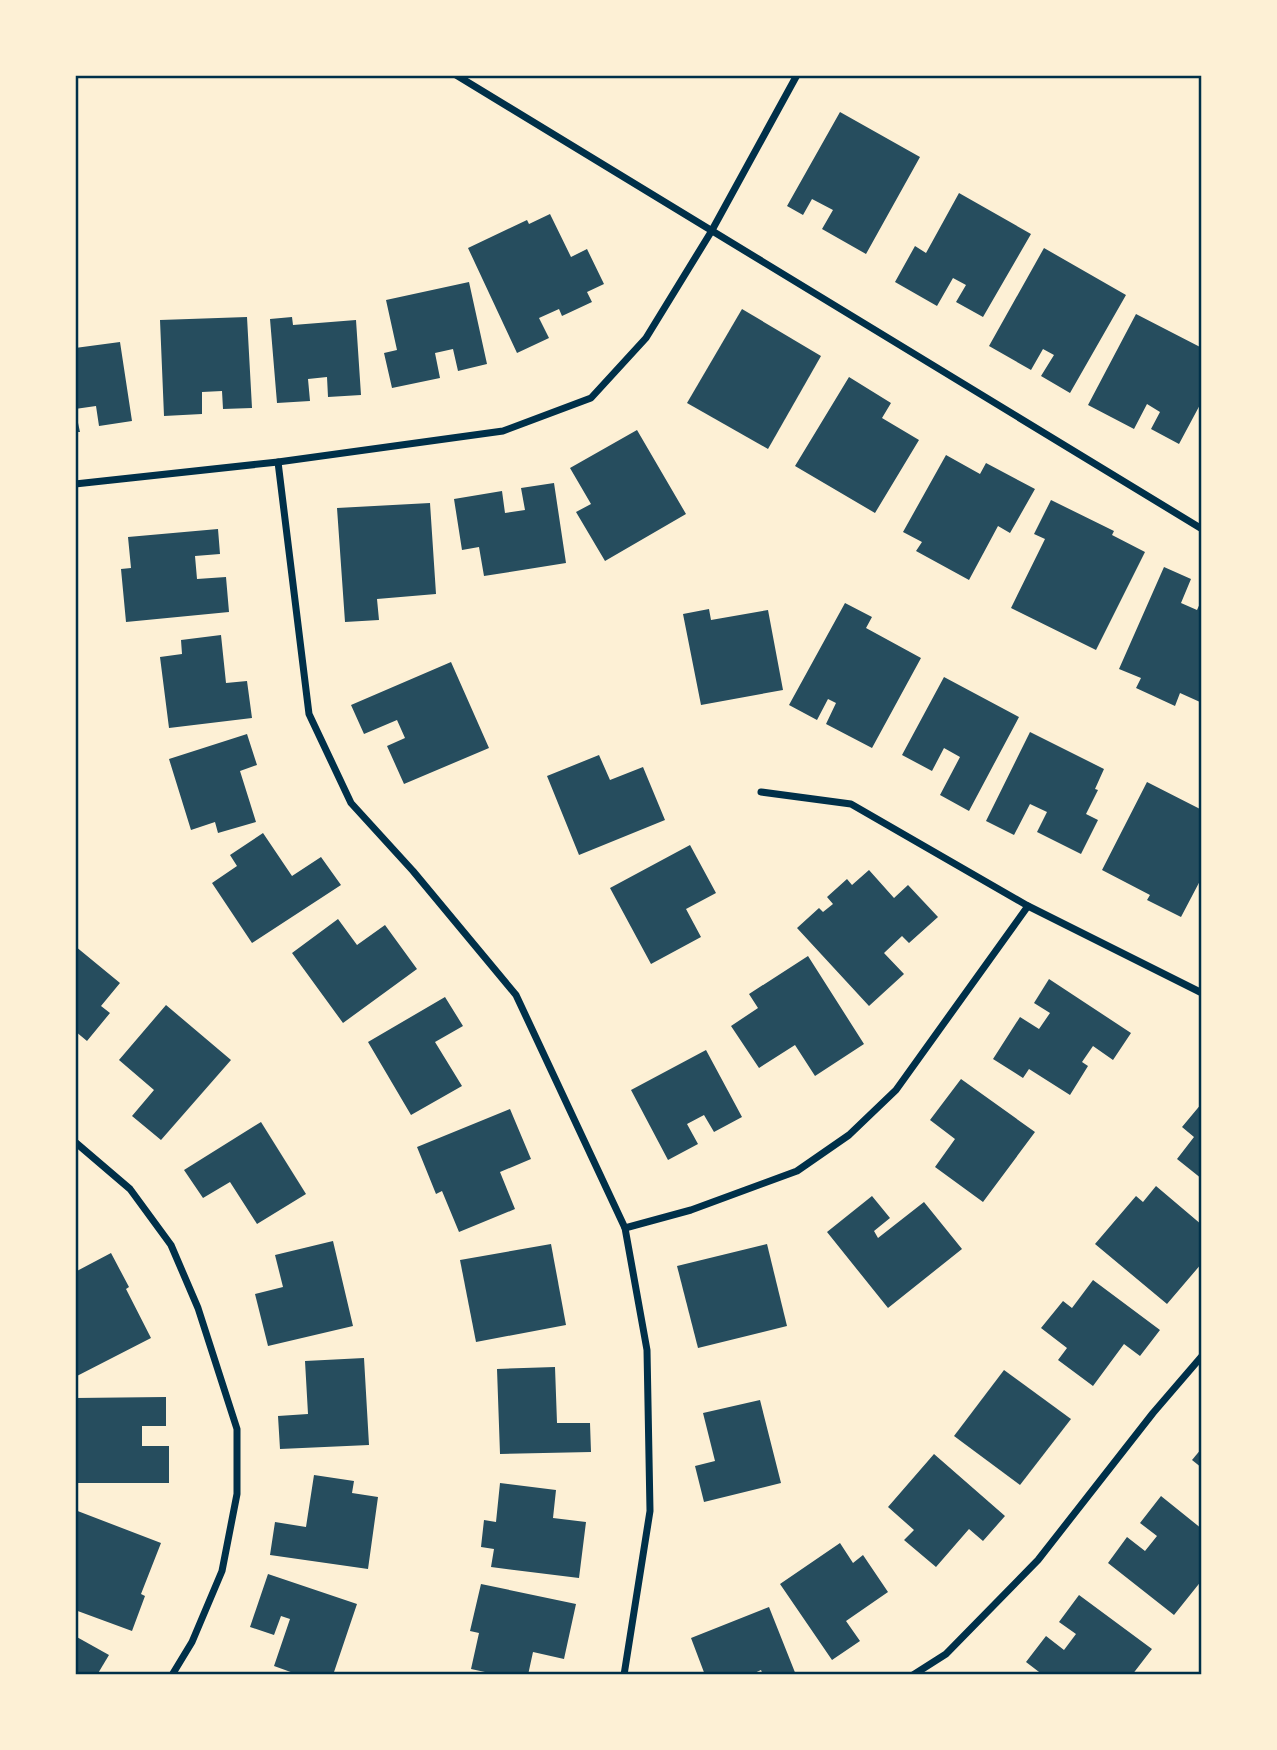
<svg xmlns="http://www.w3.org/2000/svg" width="1277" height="1750" font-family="Karla,sans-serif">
	<rect width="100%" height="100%" fill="#fdf0d5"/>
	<!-- building -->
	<g fill="#264d5e">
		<polygon points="840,112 920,157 866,254 822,229 833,210 812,199 803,215 787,206"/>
		<polygon points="959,193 1031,234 983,317 956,302 966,285 953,278 937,306 895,282 915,246 926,253"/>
		<polygon points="550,214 571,257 587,249 604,284 587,292 592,302 562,316 559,309 539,318 549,338 517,353 468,248 527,220 529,224"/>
		<polygon points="1044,248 1126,295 1070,393 1041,376 1054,355 1043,349 1031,370 989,346"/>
		<polygon points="469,282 487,364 458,371 453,349 435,353 440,378 392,388 384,353 397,350 386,300"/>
		<polygon points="742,309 821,356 768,449 687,403"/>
		<polygon points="1136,314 1202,348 1202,401 1179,444 1151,429 1160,412 1147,404 1134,429 1088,405"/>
		<polygon points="247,317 252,408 223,409 222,391 202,392 202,414 164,416 160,320"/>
		<polygon points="292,317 293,325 356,320 361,395 328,397 327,377 308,379 310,401 277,403 270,319"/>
		<polygon points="120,342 132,421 99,426 96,406 75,409 75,348"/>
		<polygon points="849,377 891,403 882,418 919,440 875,513 795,466"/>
		<polygon points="75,409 80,432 75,432"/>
		<polygon points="637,430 686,514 605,561 576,512 591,504 570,468"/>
		<polygon points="946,455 980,474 986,463 1035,489 1010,533 998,526 969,580 916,551 922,542 903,532"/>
		<polygon points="554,483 566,563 484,576 479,547 462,550 454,499 502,491 505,513 525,510 521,488"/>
		<polygon points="1051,500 1114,531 1112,535 1145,552 1096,650 1011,608 1045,539 1034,534"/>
		<polygon points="430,503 436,594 377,599 379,620 345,622 337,508"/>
		<polygon points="218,529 220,554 195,556 197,579 226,577 229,612 126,622 121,569 131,568 128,537"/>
		<polygon points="1164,567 1191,579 1181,603 1197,610 1202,599 1200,702 1180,693 1175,706 1136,688 1141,678 1119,669"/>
		<polygon points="845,603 872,617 866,628 921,658 872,748 826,724 836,703 828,699 817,720 789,705"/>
		<polygon points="709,609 711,620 768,610 783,690 701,705 683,614"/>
		<polygon points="221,635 226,683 247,681 252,718 169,728 160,657 182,654 181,640"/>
		<polygon points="451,662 489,748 404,784 387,746 405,738 397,720 364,734 351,705"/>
		<polygon points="944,677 1019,717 969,811 940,795 960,757 944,748 932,771 902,755"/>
		<polygon points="1030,732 1104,769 1095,789 1098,790 1086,814 1098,820 1081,854 1037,832 1047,812 1030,804 1014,835 986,821"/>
		<polygon points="247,734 257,765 240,771 256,822 218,833 215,822 191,830 169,759"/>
		<polygon points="599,755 610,780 643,767 665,820 579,855 547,776"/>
		<polygon points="1147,782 1202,810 1202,877 1181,917 1147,900 1150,895 1102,870"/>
		<polygon points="263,833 292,876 321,857 341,885 252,943 212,883 237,866 230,855"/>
		<polygon points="690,845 716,893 686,909 701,937 651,964 610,888"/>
		<polygon points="869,870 894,898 908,885 938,917 909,943 902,936 884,953 904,974 869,1006 797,928 819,908 823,912 833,904 827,897 847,879 852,885"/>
		<polygon points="338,919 357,945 385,925 417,969 343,1023 292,953"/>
		<polygon points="75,946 120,983 101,1006 110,1013 87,1041 75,1031"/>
		<polygon points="808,956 864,1044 815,1076 795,1045 759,1068 731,1026 758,1008 749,994"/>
		<polygon points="1049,979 1131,1033 1113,1060 1093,1046 1082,1062 1088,1066 1070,1095 1029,1069 1023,1078 993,1059 1020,1017 1039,1029 1050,1013 1034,1003"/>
		<polygon points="445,997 463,1026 435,1042 462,1086 411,1115 368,1042"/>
		<polygon points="166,1005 231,1060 161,1140 132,1116 154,1090 119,1060"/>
		<polygon points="706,1050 742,1117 714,1132 704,1115 687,1124 698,1144 668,1160 631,1090"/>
		<polygon points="961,1079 1035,1132 983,1202 935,1167 955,1139 930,1120"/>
		<polygon points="1202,1103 1202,1179 1177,1159 1194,1137 1182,1127"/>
		<polygon points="510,1109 531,1159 500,1172 515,1209 459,1232 442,1191 436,1194 417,1147"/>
		<polygon points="261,1122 306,1194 257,1224 230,1182 203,1198 184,1170"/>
		<polygon points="1156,1186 1202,1225 1202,1263 1167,1304 1095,1244 1136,1196 1143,1202"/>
		<polygon points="872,1196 890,1218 874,1231 878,1238 924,1202 962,1249 888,1308 827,1232"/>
		<polygon points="333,1241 353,1326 268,1346 255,1294 283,1287 275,1255"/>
		<polygon points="551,1244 566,1325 476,1342 460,1260"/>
		<polygon points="767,1244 787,1326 698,1348 677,1266"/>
		<polygon points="111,1253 129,1287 126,1289 151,1338 75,1377 75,1272"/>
		<polygon points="1093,1280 1160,1330 1140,1356 1124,1344 1093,1386 1058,1360 1067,1348 1041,1328 1063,1301 1072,1308"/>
		<polygon points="364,1358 369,1445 280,1449 278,1416 308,1414 305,1361"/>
		<polygon points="555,1367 557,1423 590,1423 591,1452 500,1454 497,1369"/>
		<polygon points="1004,1370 1071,1419 1020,1485 954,1436"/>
		<polygon points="166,1397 166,1426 142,1426 142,1446 169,1446 169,1483 75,1483 75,1398"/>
		<polygon points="760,1400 781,1483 704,1502 695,1466 715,1461 703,1413"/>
		<polygon points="1202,1448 1202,1468 1192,1460"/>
		<polygon points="934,1454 1005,1516 983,1541 969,1529 936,1567 904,1540 914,1530 888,1507"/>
		<polygon points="314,1475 354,1481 352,1493 378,1497 368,1569 270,1555 275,1522 306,1527"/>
		<polygon points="500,1483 556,1490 553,1518 586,1522 579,1578 491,1567 494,1549 481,1547 484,1520 496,1522"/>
		<polygon points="1161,1496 1202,1529 1202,1580 1174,1615 1108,1563 1127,1537 1145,1551 1157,1536 1140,1523"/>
		<polygon points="75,1510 161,1543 141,1594 145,1596 132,1631 75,1610"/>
		<polygon points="840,1543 853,1563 863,1555 888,1592 846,1621 860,1641 832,1660 780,1584"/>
		<polygon points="268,1574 357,1604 333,1675 299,1675 274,1666 290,1619 281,1616 274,1635 250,1627"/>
		<polygon points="481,1584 576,1604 564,1659 533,1652 528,1675 499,1675 471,1669 479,1633 470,1631"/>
		<polygon points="1079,1595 1152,1649 1132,1675 1043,1675 1026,1662 1046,1636 1064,1650 1076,1634 1059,1622"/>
		<polygon points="769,1607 796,1675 763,1675 761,1670 750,1675 705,1675 691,1638"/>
		<polygon points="75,1636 109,1655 97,1675 80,1675 75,1672"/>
	</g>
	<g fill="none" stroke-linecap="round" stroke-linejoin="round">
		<!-- minor -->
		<g stroke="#003049" stroke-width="7">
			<polyline points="456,75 1202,529"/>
			<polyline points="278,462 309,714 351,803 413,871 516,995 625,1228 647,1350 650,1511 624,1675"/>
			<polyline points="75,484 278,462 503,431 591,398 646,338 711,232 797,75"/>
			<polyline points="761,792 851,804 1028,906 1202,993"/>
			<polyline points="75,1142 130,1189 171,1245 198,1308 237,1429 237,1494 222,1571 192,1642 172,1675"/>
			<polyline points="625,1228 691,1210 797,1171 849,1135 896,1090 1028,906"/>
			<polyline points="913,1675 946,1654 1038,1560 1153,1413 1202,1356"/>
		</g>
	</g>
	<!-- border -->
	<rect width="1277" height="1750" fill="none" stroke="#fdf0d5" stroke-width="154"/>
	<rect x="77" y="77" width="1123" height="1596" fill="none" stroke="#003049" stroke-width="2.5"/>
</svg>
